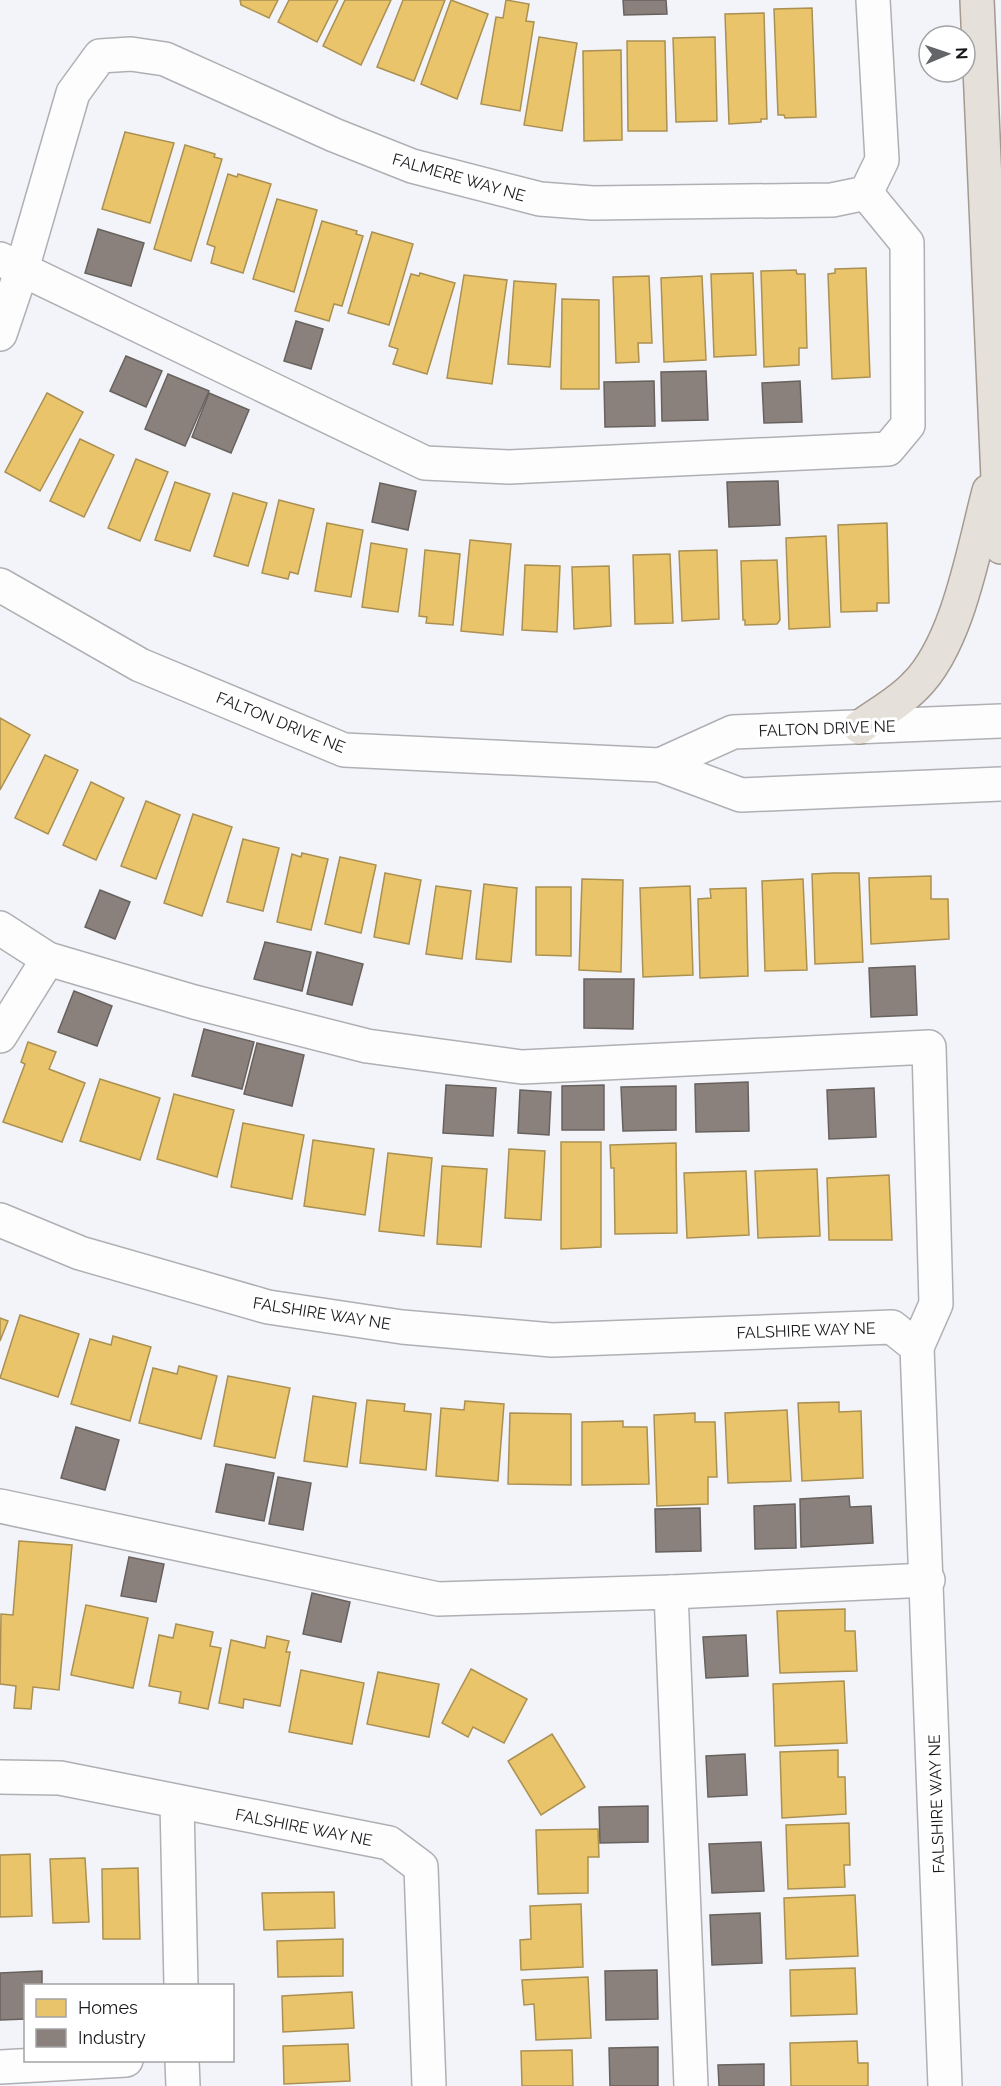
<svg xmlns="http://www.w3.org/2000/svg" width="1001" height="2086" font-family="Raleway,sans-serif">
	<rect width="100%" height="100%" fill="#f3f4f9"/>
	<!-- homes -->
	<g fill="#e9c46a" stroke="#aa9052" stroke-width="1.5">
		<polygon points="240,0 278,0 269,18 241,5"/>
		<polygon points="289,0 338,0 317,42 278,22"/>
		<polygon points="345,0 391,0 361,65 323,46"/>
		<polygon points="403,0 445,0 414,81 377,67"/>
		<polygon points="451,0 488,14 457,99 421,84"/>
		<polygon points="506,0 529,4 526,21 534,22 520,111 481,104 496,17 503,18"/>
		<polygon points="812,8 816,117 785,118 784,115 778,115 774,9"/>
		<polygon points="764,13 767,119 761,119 761,122 729,124 725,14"/>
		<polygon points="539,37 577,43 562,131 524,125"/>
		<polygon points="715,37 717,121 676,122 673,38"/>
		<polygon points="627,41 665,41 667,131 628,131"/>
		<polygon points="621,50 622,140 584,141 583,51"/>
		<polygon points="125,132 174,143 150,223 102,209"/>
		<polygon points="185,145 215,154 214,157 222,159 191,261 154,249"/>
		<polygon points="228,174 237,177 238,174 271,184 243,273 211,263 215,247 207,244"/>
		<polygon points="277,199 317,210 294,292 253,279"/>
		<polygon points="322,221 357,231 356,234 363,236 342,306 334,304 329,321 295,311"/>
		<polygon points="372,232 413,244 389,325 348,313"/>
		<polygon points="866,268 870,377 832,379 828,274 835,273 835,269"/>
		<polygon points="796,270 797,274 805,274 807,348 799,348 799,365 764,367 761,271"/>
		<polygon points="420,273 455,283 427,374 393,364 398,349 389,346 411,274 419,276"/>
		<polygon points="753,273 756,355 714,357 711,274"/>
		<polygon points="464,275 507,280 492,384 447,378"/>
		<polygon points="649,276 652,343 638,343 639,362 616,363 613,277"/>
		<polygon points="702,276 706,360 664,362 661,278"/>
		<polygon points="514,281 556,284 550,367 508,364"/>
		<polygon points="562,299 599,300 599,389 561,389"/>
		<polygon points="47,393 83,412 40,491 5,472"/>
		<polygon points="80,439 114,455 84,517 50,501"/>
		<polygon points="136,459 168,472 140,541 108,528"/>
		<polygon points="175,482 210,494 190,551 155,540"/>
		<polygon points="233,493 267,503 248,566 214,556"/>
		<polygon points="279,500 314,509 298,574 290,572 288,579 262,573"/>
		<polygon points="327,523 363,530 351,597 315,591"/>
		<polygon points="887,523 889,603 877,603 877,611 841,612 838,525"/>
		<polygon points="826,536 830,627 789,629 786,538"/>
		<polygon points="470,540 511,544 503,635 461,631"/>
		<polygon points="371,543 407,549 398,612 362,607"/>
		<polygon points="425,550 460,554 453,625 426,623 427,617 419,616"/>
		<polygon points="717,550 719,619 682,621 679,551"/>
		<polygon points="670,554 673,623 635,624 633,555"/>
		<polygon points="777,560 780,620 777,624 745,625 745,620 743,620 741,561"/>
		<polygon points="525,565 560,566 557,632 522,630"/>
		<polygon points="609,566 611,626 574,629 572,567"/>
		<polygon points="0,718 30,735 0,790"/>
		<polygon points="45,755 78,770 48,834 15,818"/>
		<polygon points="91,782 124,798 96,860 63,845"/>
		<polygon points="146,801 180,815 156,879 121,866"/>
		<polygon points="193,814 232,827 202,916 164,903"/>
		<polygon points="243,839 279,848 263,911 227,902"/>
		<polygon points="302,853 328,859 311,930 277,922 292,854 301,857"/>
		<polygon points="340,857 376,865 361,933 325,924"/>
		<polygon points="385,873 421,880 409,944 374,937"/>
		<polygon points="833,873 859,873 863,962 815,964 812,874"/>
		<polygon points="931,876 931,899 948,899 949,939 871,944 869,878"/>
		<polygon points="582,879 623,880 621,972 579,970"/>
		<polygon points="803,879 807,970 765,971 762,881"/>
		<polygon points="484,884 517,888 511,962 476,959"/>
		<polygon points="436,886 471,891 462,959 426,954"/>
		<polygon points="690,886 693,975 643,977 640,888"/>
		<polygon points="536,887 571,887 571,956 536,955"/>
		<polygon points="746,888 748,976 700,978 698,899 711,898 710,889"/>
		<polygon points="28,1042 56,1052 49,1069 85,1083 62,1142 3,1122 25,1064 21,1062"/>
		<polygon points="100,1079 160,1098 140,1160 80,1141"/>
		<polygon points="174,1094 234,1110 217,1177 157,1159"/>
		<polygon points="243,1123 304,1135 292,1199 231,1187"/>
		<polygon points="313,1140 374,1149 365,1215 304,1206"/>
		<polygon points="561,1142 601,1142 601,1247 561,1249"/>
		<polygon points="676,1143 677,1233 615,1234 614,1168 611,1168 610,1145"/>
		<polygon points="509,1149 545,1151 541,1220 505,1218"/>
		<polygon points="388,1153 432,1158 424,1236 379,1231"/>
		<polygon points="442,1166 487,1169 481,1247 437,1244"/>
		<polygon points="817,1169 820,1236 758,1238 755,1171"/>
		<polygon points="746,1171 749,1235 687,1238 684,1173"/>
		<polygon points="889,1175 892,1240 829,1240 827,1178"/>
		<polygon points="20,1315 79,1334 58,1397 0,1378"/>
		<polygon points="0,1318 8,1321 0,1341"/>
		<polygon points="113,1336 151,1347 130,1421 71,1404 90,1339 111,1345"/>
		<polygon points="179,1366 217,1376 201,1439 139,1423 153,1368 177,1374"/>
		<polygon points="228,1376 290,1388 275,1458 214,1446"/>
		<polygon points="313,1396 356,1403 347,1467 304,1461"/>
		<polygon points="367,1400 405,1404 404,1411 431,1414 426,1470 360,1463"/>
		<polygon points="465,1401 504,1404 498,1481 436,1476 441,1408 464,1410"/>
		<polygon points="839,1402 839,1412 861,1411 863,1478 802,1481 798,1403"/>
		<polygon points="787,1410 791,1481 728,1483 725,1413"/>
		<polygon points="510,1413 571,1414 571,1485 508,1484"/>
		<polygon points="695,1413 695,1422 715,1422 717,1477 708,1477 708,1504 657,1506 654,1415"/>
		<polygon points="623,1421 623,1427 647,1427 649,1484 582,1485 582,1422"/>
		<polygon points="19,1541 72,1545 59,1690 33,1687 31,1709 14,1708 16,1686 0,1684 1,1614 13,1615"/>
		<polygon points="86,1605 148,1618 133,1688 71,1675"/>
		<polygon points="845,1609 845,1631 855,1631 857,1671 780,1673 777,1611"/>
		<polygon points="176,1624 213,1632 210,1646 221,1648 208,1709 179,1703 181,1692 149,1686 159,1635 173,1638"/>
		<polygon points="267,1636 289,1641 286,1652 290,1652 280,1706 244,1699 243,1708 219,1703 231,1640 265,1648"/>
		<polygon points="471,1669 527,1699 504,1743 473,1727 468,1737 442,1723"/>
		<polygon points="301,1670 364,1683 352,1744 289,1732"/>
		<polygon points="378,1672 439,1684 429,1737 367,1724"/>
		<polygon points="844,1681 847,1743 775,1746 773,1684"/>
		<polygon points="552,1734 585,1787 541,1815 508,1761"/>
		<polygon points="838,1750 838,1777 845,1777 846,1814 782,1818 780,1752"/>
		<polygon points="849,1823 850,1865 844,1865 845,1887 788,1889 786,1825"/>
		<polygon points="598,1829 599,1857 588,1857 588,1893 538,1894 536,1830"/>
		<polygon points="30,1854 32,1916 0,1917 0,1855"/>
		<polygon points="85,1858 89,1922 53,1923 50,1859"/>
		<polygon points="138,1868 140,1939 103,1939 102,1869"/>
		<polygon points="334,1892 335,1928 264,1930 262,1893"/>
		<polygon points="855,1895 858,1956 786,1959 784,1898"/>
		<polygon points="581,1904 583,1967 521,1970 520,1940 531,1939 530,1906"/>
		<polygon points="343,1939 343,1976 278,1977 277,1941"/>
		<polygon points="855,1968 857,2014 791,2016 790,1970"/>
		<polygon points="588,1977 591,2038 536,2040 534,2004 524,2005 522,1980"/>
		<polygon points="352,1992 354,2028 283,2032 282,1996"/>
		<polygon points="857,2041 858,2063 868,2063 868,2086 791,2086 790,2043"/>
		<polygon points="348,2044 350,2081 284,2084 283,2046"/>
		<polygon points="572,2050 573,2086 522,2086 521,2051"/>
	</g>
	<!-- industry -->
	<g fill="#8a817c" stroke="#68625f" stroke-width="1.5">
		<polygon points="623,0 666,0 667,14 624,15"/>
		<polygon points="98,229 144,243 131,286 85,273"/>
		<polygon points="296,321 323,329 311,369 284,361"/>
		<polygon points="126,356 162,371 146,407 110,391"/>
		<polygon points="706,371 708,420 662,421 661,372"/>
		<polygon points="168,374 209,391 185,446 145,429"/>
		<polygon points="654,381 655,426 605,427 604,382"/>
		<polygon points="800,381 802,422 764,423 762,383"/>
		<polygon points="209,393 249,410 231,453 192,437"/>
		<polygon points="778,481 780,525 729,527 727,482"/>
		<polygon points="380,483 416,491 408,530 372,522"/>
		<polygon points="100,890 130,902 115,939 85,927"/>
		<polygon points="265,942 311,952 302,991 254,979"/>
		<polygon points="317,952 363,964 352,1005 307,994"/>
		<polygon points="915,966 917,1015 871,1017 869,968"/>
		<polygon points="584,979 634,979 633,1029 584,1028"/>
		<polygon points="74,991 112,1006 97,1046 58,1032"/>
		<polygon points="204,1029 254,1042 242,1089 192,1076"/>
		<polygon points="257,1043 304,1055 292,1106 244,1094"/>
		<polygon points="748,1082 749,1131 696,1132 695,1084"/>
		<polygon points="446,1085 496,1088 493,1136 443,1133"/>
		<polygon points="604,1085 604,1130 562,1130 562,1086"/>
		<polygon points="676,1086 676,1130 623,1131 621,1087"/>
		<polygon points="874,1088 876,1137 829,1139 827,1090"/>
		<polygon points="520,1090 551,1092 549,1135 518,1133"/>
		<polygon points="76,1427 119,1440 105,1490 61,1478"/>
		<polygon points="226,1464 274,1473 264,1521 216,1512"/>
		<polygon points="278,1477 311,1483 303,1530 269,1524"/>
		<polygon points="849,1496 850,1507 871,1506 873,1543 801,1547 800,1499"/>
		<polygon points="795,1504 796,1548 755,1549 754,1506"/>
		<polygon points="700,1508 701,1551 656,1552 655,1509"/>
		<polygon points="129,1557 164,1564 156,1602 121,1596"/>
		<polygon points="312,1593 350,1602 341,1642 303,1634"/>
		<polygon points="746,1635 748,1676 706,1678 703,1637"/>
		<polygon points="745,1754 747,1795 708,1797 706,1756"/>
		<polygon points="648,1806 648,1842 600,1843 599,1807"/>
		<polygon points="761,1842 764,1891 712,1893 709,1844"/>
		<polygon points="760,1913 762,1963 712,1965 710,1915"/>
		<polygon points="657,1970 658,2019 606,2020 605,1971"/>
		<polygon points="42,1971 42,1986 26,1986 26,2019 0,2020 0,1973"/>
		<polygon points="658,2047 658,2086 610,2086 609,2048"/>
		<polygon points="764,2064 764,2086 719,2086 718,2065"/>
	</g>
	<g fill="none" stroke-linecap="round" stroke-linejoin="round">
		<!-- minor casing -->
		<g stroke="#afb0b4" stroke-width="36">
			<g id="minor">
				<polyline points="0,259 425,463 509,467 888,449 908,425 907,243 866,193"/>
				<polyline points="0,334 22,269 73,93 100,56 131,54 165,59 334,135 412,166 540,199 593,203 832,200 866,193 882,160 873,0"/>
				<polyline points="0,585 140,665 344,750 660,765 741,795 1001,784"/>
				<polyline points="660,765 733,732 1001,721"/>
				<polyline points="0,928 48,959 194,1002 367,1046 522,1067 929,1047 936,1304 917,1347"/>
				<polyline points="0,1036 48,959"/>
				<polyline points="0,1220 80,1253 268,1307 402,1327 552,1340 892,1327 917,1347 945,2086"/>
				<polyline points="0,1506 438,1599 671,1592 691,2086"/>
				<polyline points="671,1592 928,1580"/>
				<polyline points="0,1777 60,1778 389,1843 421,1867 429,2086"/>
				<polyline points="177,1803 181,1986"/>
				<polyline points="182,2060 183,2086"/>
				<polyline points="0,2067 126,2060"/>
			</g>
		</g>
		<!-- major casing -->
		<g stroke="#a49a8f" stroke-width="36">
			<g id="major">
				<polyline points="977,0 1001,547"/>
				<path d="M860 727C878 714 900 702 915 686 958 644 974 548 989 491"/>
			</g>
		</g>
		<!-- minor -->
		<use href="#minor" stroke="#fdfdfe" stroke-width="33"/>
		<!-- major -->
		<use href="#major" stroke="#e5e0da" stroke-width="33"/>
	</g>
	<g text-anchor="middle" stroke-width="6" stroke-linejoin="round" paint-order="stroke">
		<!-- street labels -->
		<g font-size="16" fill="#17181b" stroke="#fff">
			<text transform="translate(459 177) rotate(16)" y="6">FALMERE WAY NE</text>
			<text transform="translate(281 722) rotate(22)" y="6">FALTON DRIVE NE</text>
			<text transform="translate(827 728) rotate(-2)" y="6">FALTON DRIVE NE</text>
			<text transform="translate(322 1313) rotate(9)" y="6">FALSHIRE WAY NE</text>
			<text transform="translate(806 1330) rotate(-2)" y="6">FALSHIRE WAY NE</text>
			<text transform="translate(936 1804) rotate(-92)" y="6">FALSHIRE WAY NE</text>
			<text transform="translate(304 1827) rotate(11)" y="6">FALSHIRE WAY NE</text>
		</g>
	</g>
	<!-- legend -->
	<rect x="24" y="1984" width="210" height="78" fill="#ffffff" stroke="#a2a3a4" stroke-width="1.5"/>
	<rect x="36" y="1999" width="30" height="18" fill="#e9c46a" stroke="#a2a3a4" stroke-width="1.5"/>
	<text x="78" y="2014" font-size="18" fill="#17181b">Homes</text>
	<rect x="36" y="2029" width="30" height="18" fill="#8a817c" stroke="#a2a3a4" stroke-width="1.5"/>
	<text x="78" y="2044" font-size="18" fill="#17181b">Industry</text>
	<!-- north arrow -->
	<g transform="translate(947 54) rotate(88)"><circle r="28" fill="#ffffff" stroke="#a2a3a4" stroke-width="1.5"/>
	<path d="M0-4.5L10 22L0 15L-10 22Z" fill="#646569"/>
	<text y="-9" font-size="16" font-weight="bold" text-anchor="middle" fill="#17181b">N</text>
	</g>
</svg>
